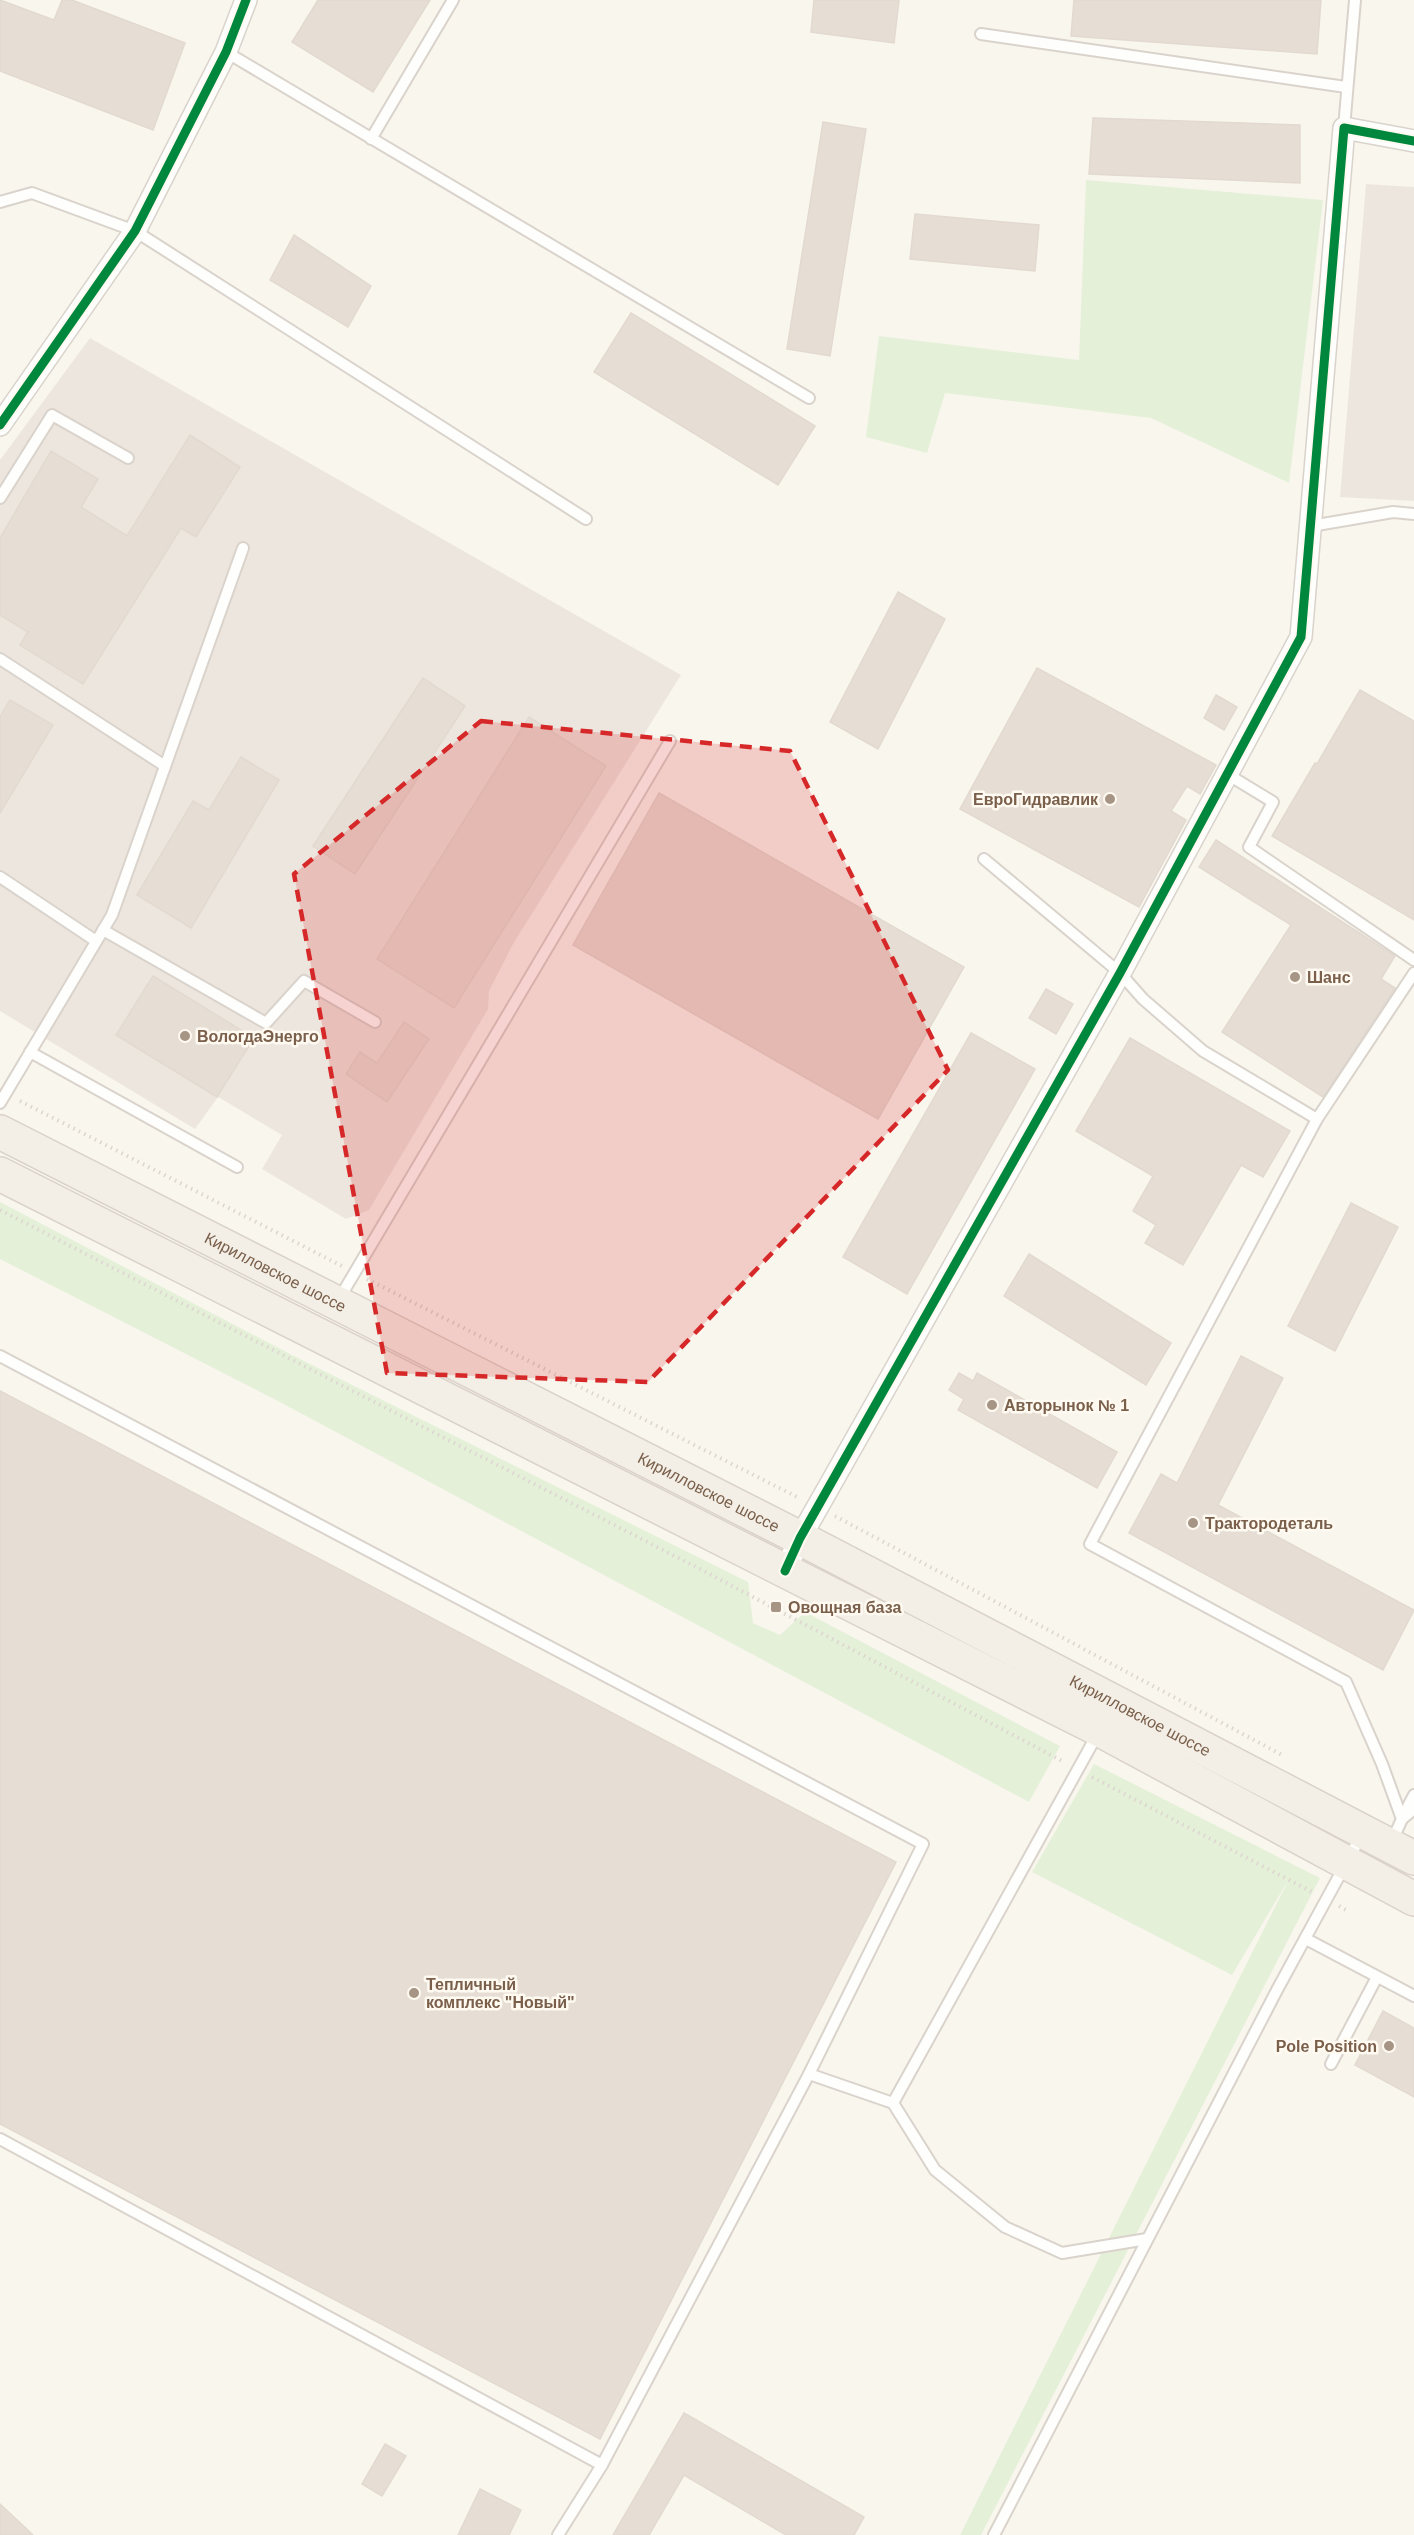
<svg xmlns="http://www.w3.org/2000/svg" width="1414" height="2535" font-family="Helvetica,sans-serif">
	<rect width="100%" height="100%" fill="#f9f6ee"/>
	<!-- industrial -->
	<g fill="#ede6de">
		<polygon points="1366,184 1414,187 1414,501 1340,497"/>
		<polygon points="90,338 681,675 513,944 489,991 488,1009 369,1210 346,1219 262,1169 282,1135 218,1097 195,1129 0,1011 0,460"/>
	</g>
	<!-- green -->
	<g fill="#e5f0d9">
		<polygon points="1086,180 1323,200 1289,483 1151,418 945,393 927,453 866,437 879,336 1079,360"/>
		<polygon points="0,1202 292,1355 748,1582 753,1623 780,1635 805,1612 1060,1746 1029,1802 276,1400 0,1259"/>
		<polygon points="1094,1764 1320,1878 981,2535 960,2535 1289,1879 1232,1975 1032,1872"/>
	</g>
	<!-- building -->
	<g fill="#e6ded5" stroke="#e2d9d0" stroke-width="1.5">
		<polygon points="0,0 54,20 62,0 72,0 185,43 153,130 0,71"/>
		<polygon points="318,0 430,0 373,92 292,42"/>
		<polygon points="814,0 899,0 894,43 811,32"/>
		<polygon points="1074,0 1321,0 1317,54 1071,36"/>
		<polygon points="1093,118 1300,125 1300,183 1089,174"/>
		<polygon points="823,122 866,129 830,356 787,349"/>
		<polygon points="915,214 1039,225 1035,271 910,259"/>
		<polygon points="294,235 371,286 348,327 270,280"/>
		<polygon points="631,313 815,426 778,485 594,372"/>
		<polygon points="190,435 240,467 196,537 181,528 83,684 20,645 28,632 0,615 0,538 51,451 98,479 81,507 127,536"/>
		<polygon points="898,592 945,619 878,749 830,722"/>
		<polygon points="1037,668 1216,765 1200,794 1187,786 1171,811 1186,820 1139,907 960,809"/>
		<polygon points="423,678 465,706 355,874 313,846"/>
		<polygon points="1360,690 1414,721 1414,920 1272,836 1315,763 1317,764"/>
		<polygon points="1216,695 1237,707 1224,730 1204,718"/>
		<polygon points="10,700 53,725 0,813 0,717"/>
		<polygon points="529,717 606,766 454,1008 377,959"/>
		<polygon points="241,757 279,780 191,928 137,895 193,801 209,810"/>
		<polygon points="659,793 964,967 878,1119 573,945"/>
		<polygon points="1216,840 1395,956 1381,979 1395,988 1323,1097 1222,1032 1291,925 1199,867"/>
		<polygon points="153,976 254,1038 217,1097 116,1035"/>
		<polygon points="1046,989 1073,1004 1056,1034 1029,1018"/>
		<polygon points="404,1022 429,1039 387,1102 346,1074 360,1052 377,1063"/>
		<polygon points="971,1033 1035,1069 907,1294 843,1257"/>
		<polygon points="1130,1038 1290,1131 1263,1177 1241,1165 1183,1265 1145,1243 1156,1225 1133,1211 1153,1176 1076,1131"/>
		<polygon points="1351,1203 1398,1227 1335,1351 1288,1326"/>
		<polygon points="1029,1254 1171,1343 1146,1385 1004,1296"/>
		<polygon points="1241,1356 1283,1378 1218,1505 1414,1610 1383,1670 1129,1533 1161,1474 1177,1483"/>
		<polygon points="959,1373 973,1381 977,1373 1117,1452 1097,1488 958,1410 964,1399 949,1390"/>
		<polygon points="0,1391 896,1862 600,2439 0,2124"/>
		<polygon points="1383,2011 1414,2028 1414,2097 1355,2065"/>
		<polygon points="684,2413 864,2517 854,2535 786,2535 684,2475 649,2535 613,2535"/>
		<polygon points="385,2444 406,2456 382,2496 362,2484"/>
		<polygon points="480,2489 521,2510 509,2535 458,2535"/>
		<polygon points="0,2504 33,2535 0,2535"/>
	</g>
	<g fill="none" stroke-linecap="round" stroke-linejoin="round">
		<!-- service casing -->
		<g stroke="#d9d3cc" stroke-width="14">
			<g id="service">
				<polyline points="981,34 1346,87"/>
				<polyline points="226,52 809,398"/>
				<polyline points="1344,128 1355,0"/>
				<polyline points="371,139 453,0"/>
				<polyline points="0,202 32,193 135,231 586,519"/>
				<polyline points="0,498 52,415 128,458"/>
				<polyline points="1311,526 1393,512 1414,514"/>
				<polyline points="0,659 165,766"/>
				<polyline points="1227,774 1273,802 1249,847 1414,960"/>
				<polyline points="984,859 1120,973 1143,999 1203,1051 1317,1119"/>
				<polyline points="0,877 96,941"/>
				<polyline points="103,930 266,1023 304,981 375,1022"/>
				<polyline points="30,1052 237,1167"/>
				<polyline points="0,1103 112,915 243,548"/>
				<polyline points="339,1299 670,741"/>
				<polyline points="0,1356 923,1844 809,2074 602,2465 558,2535"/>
				<polyline points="1403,1816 1414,1795"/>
				<polyline points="1402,1819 1382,1764 1346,1682 1090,1544 1317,1119 1414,973"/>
				<polyline points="1391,1843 1402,1819 1414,1809"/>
				<polyline points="1306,1939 1414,1996"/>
				<polyline points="1331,2064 1377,1977"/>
				<polyline points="809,2074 893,2103 935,2170 1005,2227 1062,2253 1147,2239"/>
				<polyline points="893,2103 1098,1733"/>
				<polyline points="0,2139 602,2465"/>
				<polyline points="994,2535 1277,1990 1362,1834"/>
			</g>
		</g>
		<!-- minor casing -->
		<g stroke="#d9d3cc" stroke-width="24">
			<g id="minor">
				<polyline points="0,425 135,231 226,52 246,0"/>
				<polyline points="785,1571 800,1538 1120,973 1301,637 1344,128 1414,141"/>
			</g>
		</g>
		<!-- primary casing -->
		<g stroke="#dad2ca" stroke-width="36">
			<g id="primary">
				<path id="s1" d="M0 1132 800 1538 1414 1858"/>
				<polyline points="0,1174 1100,1730 1414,1899"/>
			</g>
		</g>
		<!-- path -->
		<g stroke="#dcd6cf" stroke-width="4" stroke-dasharray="1.5 4.5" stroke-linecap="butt">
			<polyline points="20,1101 342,1266"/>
			<polyline points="0,1210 704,1571 1064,1762"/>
			<polyline points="367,1279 799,1498"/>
			<polyline points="835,1516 1284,1756"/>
			<polyline points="1092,1777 1314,1893"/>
			<polyline points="1339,1906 1348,1911"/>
		</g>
		<!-- service -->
		<use href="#service" stroke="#fefefc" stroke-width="10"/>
		<!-- minor -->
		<use href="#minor" stroke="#fefefc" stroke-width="21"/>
		<!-- primary -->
		<use href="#primary" stroke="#f3efe6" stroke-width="33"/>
		<!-- cycleway casing -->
		<g stroke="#fffaf1" stroke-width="13">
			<g id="cycleway">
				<polyline points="0,425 135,231 226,52 246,0"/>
				<polyline points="785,1571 800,1538 1120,973 1301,637 1344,128 1414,141"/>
			</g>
		</g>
		<!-- cycleway -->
		<use href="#cycleway" stroke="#00873e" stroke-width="9"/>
	</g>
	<!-- marked area -->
	<path fill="#d62828" fill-opacity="0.2" stroke="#d62828" stroke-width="4.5" stroke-dasharray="12 8" stroke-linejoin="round" d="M481 721 790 751 948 1070 648 1382 387 1373 294 874Z"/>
	<!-- markers -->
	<g fill="#a69484" stroke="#fffaf1" stroke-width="2">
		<circle cx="1110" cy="799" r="6"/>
		<circle cx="1295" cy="977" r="6"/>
		<circle cx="185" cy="1036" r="6"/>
		<circle cx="992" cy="1405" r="6"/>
		<circle cx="1193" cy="1523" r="6"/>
		<rect x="770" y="1601" width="12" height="12" rx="3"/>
		<circle cx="414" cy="1993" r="6"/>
		<circle cx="1389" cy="2046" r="6"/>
	</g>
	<g text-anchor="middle" stroke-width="5" stroke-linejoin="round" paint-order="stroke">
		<!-- poi labels -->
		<g font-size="16" font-weight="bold" fill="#7a5f4b" stroke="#fffaf1" text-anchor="start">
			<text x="1098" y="805" text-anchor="end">ЕвроГидравлик</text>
			<text x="1307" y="983">Шанс</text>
			<text x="197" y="1042">ВологдаЭнерго</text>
			<text x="1004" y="1411">Авторынок № 1</text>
			<text x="1205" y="1529">Трактородеталь</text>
			<text x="788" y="1613">Овощная база</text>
			<text x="426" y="1990">Тепличный<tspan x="426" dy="18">комплекс "Новый"</tspan></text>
			<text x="1377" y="2052" text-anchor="end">Pole Position</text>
		</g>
		<!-- street labels -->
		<g font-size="16" fill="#7a5f4b" stroke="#fffaf1">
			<text dy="6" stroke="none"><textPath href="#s1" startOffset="309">Кирилловское шоссе</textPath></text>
			<text dy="6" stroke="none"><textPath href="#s1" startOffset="795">Кирилловское шоссе</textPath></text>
			<text dy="6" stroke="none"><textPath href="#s1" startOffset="1281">Кирилловское шоссе</textPath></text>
		</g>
	</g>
</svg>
